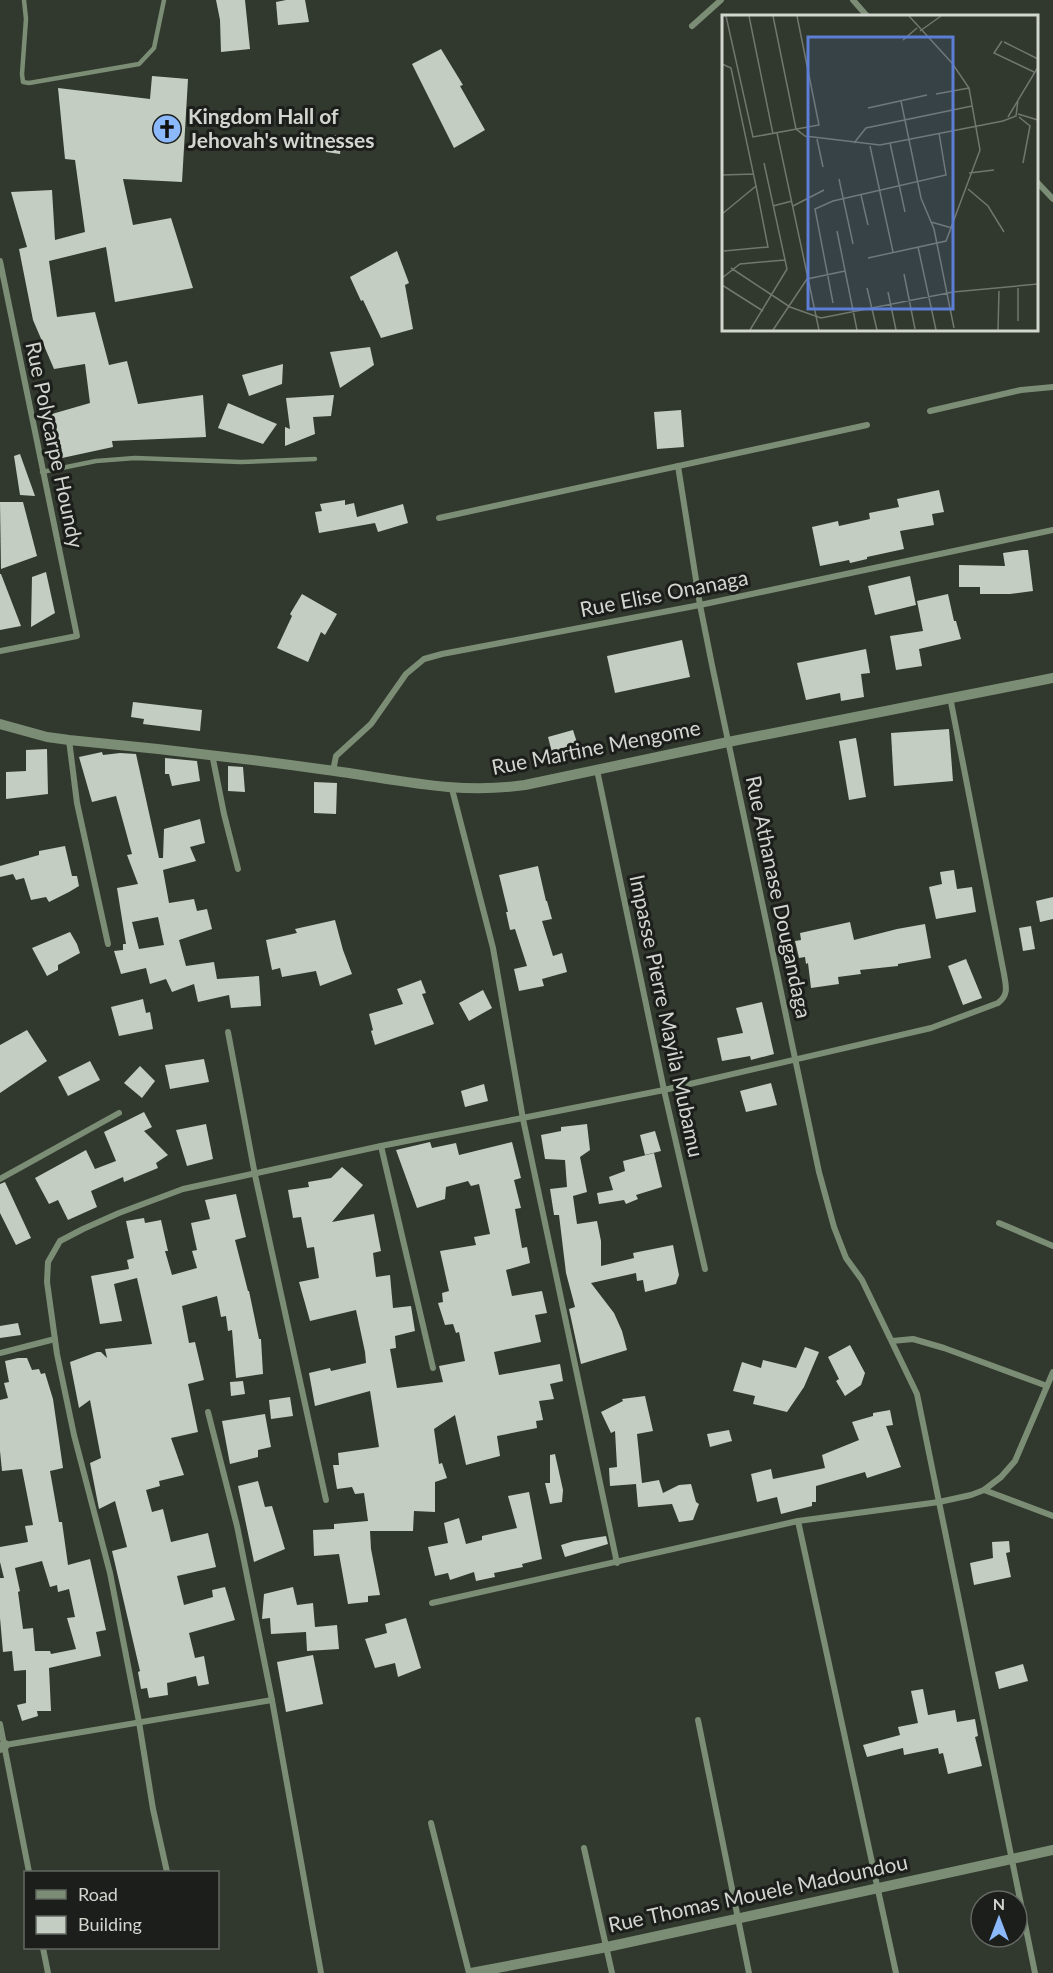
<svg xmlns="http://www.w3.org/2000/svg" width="1053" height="1973" font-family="Lato,sans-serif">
	<rect width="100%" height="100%" fill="#31382e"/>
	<!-- building -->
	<g fill="#c4cdc1" fill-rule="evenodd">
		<polygon points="216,0 245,0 250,49 221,52 220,20"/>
		<polygon points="286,0 305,0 309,22 278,25 276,2"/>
		<polygon points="441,49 463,85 460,86 485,130 454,148 412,64"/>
		<polygon points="152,76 188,79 182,182 123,179 133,225 171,218 193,288 115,302 106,247 49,261 57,317 95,312 109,365 127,361 138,404 203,395 206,437 112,441 113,447 62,458 45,416 90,403 85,364 54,369 33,320 19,249 27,247 11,192 52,190 55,240 85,232 75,160 65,159 58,88 150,99"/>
		<polygon points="342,135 340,154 326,152 323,136"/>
		<polygon points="397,251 409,283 405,285 413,329 381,338 363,300 361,301 350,277"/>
		<polygon points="370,347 374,365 340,388 330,352"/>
		<polygon points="283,364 282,384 249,396 242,375"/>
		<polygon points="334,395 331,416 313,417 315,434 285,446 285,427 290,429 286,398"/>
		<polygon points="228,403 277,424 263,444 218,428"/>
		<polygon points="681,410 684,447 657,449 654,412"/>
		<polygon points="20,454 35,496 20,495 14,456"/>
		<polygon points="939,490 944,512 932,514 934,525 900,531 904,549 867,557 867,559 850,563 849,560 820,566 812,527 838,521 839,526 870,519 869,513 899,507 897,499"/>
		<polygon points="345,500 345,505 354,503 357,517 403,504 408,523 378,532 375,523 319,533 315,512 322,511 320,504"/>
		<polygon points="0,502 23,502 37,556 1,569"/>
		<polygon points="1023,550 1028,550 1033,591 1010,594 980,594 980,587 959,587 959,565 1005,566 1003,553"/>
		<polygon points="46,572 55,613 31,627 32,577"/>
		<polygon points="0,574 1,574 21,626 0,630"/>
		<polygon points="910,576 916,605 875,615 868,586"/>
		<polygon points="302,594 337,614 325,635 321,632 308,662 277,648 292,616 290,614"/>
		<polygon points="948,594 954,621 956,621 961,639 919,649 922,666 896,670 890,636 923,631 917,601"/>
		<polygon points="682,640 690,677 615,693 607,656"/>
		<polygon points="866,649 870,673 861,674 864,697 841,701 840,693 806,700 797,663"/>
		<polygon points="133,702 202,710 200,731 143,724 144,719 131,717"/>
		<polygon points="949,729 953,781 894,786 891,733"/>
		<polygon points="573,730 580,752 554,760 548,737"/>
		<polygon points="856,738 866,797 849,800 839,741"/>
		<polygon points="47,749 48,794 6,799 6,772 26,771 26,750"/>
		<path d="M102 752 103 755 120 753 136 754 159 858H163L164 829 200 819 205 843 190 847 196 861 163 870 169 903 194 899 197 911 207 909 212 929 179 940 186 966 214 962 217 979 259 976 261 1006 231 1008 229 995 198 1002 194 984 172 992 166 979 150 984 146 968 121 974 114 951 123 950V944H126L117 888 138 884 127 855 132 854 116 796 92 802 79 757ZM158 917 164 945 139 949 132 922Z"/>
		<polygon points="165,758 197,761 200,781 172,786 169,774 165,774"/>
		<polygon points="228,766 243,767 245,792 228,791"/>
		<polygon points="314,782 337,783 336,814 314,813"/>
		<polygon points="65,846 72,876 77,876 79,886 69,892 49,902 46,897 31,900 24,878 16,880 13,874 0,877 0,866 39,855 39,851"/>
		<polygon points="538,866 546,901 547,901 552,919 542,921 553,956 562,953 567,972 542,979 544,986 519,991 514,969 527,966 515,929 510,930 506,912 508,912 499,875"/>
		<polygon points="954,870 957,889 972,887 976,912 936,919 929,887 942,884 940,872"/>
		<polygon points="1053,897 1053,919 1040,922 1036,901"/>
		<polygon points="335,920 343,950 352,974 320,986 316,971 282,977 280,968 272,970 266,940 297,933 295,929"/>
		<polygon points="850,922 854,940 897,929 925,924 931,958 898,964 898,966 860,970 861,974 838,977 839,984 811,988 808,963 806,964 805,957 799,958 795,941 801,940 800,933"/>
		<polygon points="1031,926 1035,949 1023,951 1019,928"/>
		<polygon points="70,932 77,944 80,953 58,965 58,970 47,976 32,948"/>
		<polygon points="966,959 982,998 963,1005 948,966"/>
		<polygon points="421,980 426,993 422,994 434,1024 375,1045 371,1031 373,1030 369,1014 403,1004 397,989"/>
		<polygon points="483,990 492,1008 469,1021 459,1003"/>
		<polygon points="143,999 146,1013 150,1012 153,1029 119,1036 111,1007"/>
		<polygon points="762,1002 774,1054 751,1060 750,1056 722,1061 717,1038 743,1033 736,1008"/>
		<polygon points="27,1030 47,1061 0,1093 0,1045"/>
		<polygon points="204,1059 209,1082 170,1089 165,1065"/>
		<polygon points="90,1061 100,1080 68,1096 58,1077"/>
		<polygon points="140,1066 155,1081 142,1098 124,1083"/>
		<polygon points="771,1083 777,1105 746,1112 740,1091"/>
		<polygon points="484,1084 488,1101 465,1107 461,1091"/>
		<polygon points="144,1112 152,1127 144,1131 168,1155 156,1163 158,1168 124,1182 123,1177 91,1191 97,1207 68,1220 58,1200 49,1204 35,1178 86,1150 95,1169 116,1161 104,1132"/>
		<polygon points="206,1124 213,1159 187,1166 176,1130"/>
		<polygon points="587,1124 590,1150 580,1157 587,1192 573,1196 577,1224 597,1221 601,1241 601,1266 634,1258 633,1253 673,1245 679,1275 676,1284 645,1292 643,1280 637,1281 636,1273 591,1283 614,1313 622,1331 627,1350 581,1364 569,1309 575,1307 566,1273 559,1215 554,1215 550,1189 567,1187 565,1160 545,1159 541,1135 561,1131 561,1127"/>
		<polygon points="655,1131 661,1151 645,1155 640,1135"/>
		<polygon points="430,1142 432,1148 456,1143 459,1155 512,1142 521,1178 514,1180 521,1208 515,1209 522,1248 527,1247 530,1263 506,1270 512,1296 542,1291 547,1313 535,1315 541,1342 494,1352 499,1375 560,1364 563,1381 550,1384 554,1399 539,1401 543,1420 536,1421 537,1428 497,1436 500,1456 466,1465 455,1415 434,1429 439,1464 442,1463 447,1478 435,1482 435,1512 414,1511 413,1531 370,1531 371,1549 380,1595 368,1596 368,1602 348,1604 339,1554 314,1556 313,1530 334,1529 334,1524 368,1521 364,1493 355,1494 352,1487 337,1489 333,1465 339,1465 338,1453 379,1447 370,1391 315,1406 309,1373 330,1368 331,1371 366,1363 365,1352 356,1310 310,1321 299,1282 319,1278 314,1247 307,1248 301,1217 293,1218 288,1190 309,1187 308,1182 331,1178 342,1167 363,1185 332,1222 374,1214 381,1251 373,1253 376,1277 390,1275 393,1308 411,1306 415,1331 395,1336 396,1348 390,1349 397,1388 443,1382 439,1366 465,1361 459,1332 456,1333 453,1324 445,1325 438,1303 443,1302 442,1293 449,1291 440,1251 476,1245 474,1237 490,1234 479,1184 471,1186 468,1181 446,1187 445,1199 417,1208 396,1150"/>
		<polygon points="654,1153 662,1187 636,1195 638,1199 626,1204 624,1200 599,1204 597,1193 613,1190 609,1177 625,1171 623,1161"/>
		<polygon points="5,1182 31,1238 16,1245 0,1213 0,1184"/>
		<polygon points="236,1194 246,1237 235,1240 248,1291 249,1291 259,1339 261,1339 263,1374 236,1378 232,1330 228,1331 226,1316 221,1317 217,1296 182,1306 189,1343 195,1342 204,1380 188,1384 198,1432 171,1438 184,1475 159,1481 160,1486 146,1490 152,1512 163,1509 171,1542 208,1533 216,1567 177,1576 184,1605 213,1597 212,1590 225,1587 235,1620 189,1633 195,1658 204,1656 209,1684 198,1686 196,1676 167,1683 168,1695 149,1698 147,1688 141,1689 138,1672 140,1671 112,1551 127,1547 115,1501 99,1509 90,1463 101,1458 90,1400 79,1408 70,1362 97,1352 101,1352 107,1358 105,1349 152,1344 137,1278 114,1284 122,1321 100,1324 91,1276 129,1269 127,1260 134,1258 126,1221 144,1218 145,1223 161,1220 168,1251 165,1251 172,1275 197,1268 192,1251 197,1250 191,1223 210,1219 205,1200"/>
		<polygon points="18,1323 21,1335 0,1338 0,1326"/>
		<polygon points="850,1345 865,1373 861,1385 845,1396 836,1381 839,1379 828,1357"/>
		<polygon points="805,1347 819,1352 804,1387 787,1412 753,1404 755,1396 733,1391 742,1362 761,1368 763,1360 796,1368"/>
		<path d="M18 1358H27L32 1370 39 1369 41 1374 45 1373 53 1399 63 1468 50 1471 59 1522H62L68 1565 90 1559 106 1630 96 1632 101 1656 49 1668 51 1711H37L38 1716 22 1721 17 1705 26 1703V1670L14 1671 12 1651 3 1652 0 1618V1578H4L0 1562V1547L28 1542 25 1526 33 1525 22 1469 2 1471 0 1451V1400L8 1398 4 1383 9 1382 5 1361ZM42 1561 50 1587 57 1585 58 1592 69 1589 75 1617 67 1618 76 1649 51 1654 50 1651H35L33 1628 23 1629 18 1592 20 1591 15 1568Z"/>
		<polygon points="243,1381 245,1394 231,1396 230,1382"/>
		<polygon points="645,1396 653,1431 637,1434 642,1483 659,1480 663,1493 679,1485 691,1484 696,1502 699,1504 693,1520 679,1522 672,1504 638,1507 636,1484 610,1486 609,1468 617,1467 615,1431 611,1433 601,1412 623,1401 622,1399"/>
		<polygon points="290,1397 293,1416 271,1419 269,1400"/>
		<polygon points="890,1410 893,1425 886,1426 901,1467 867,1478 865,1472 816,1486 816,1502 812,1502 812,1506 781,1514 777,1497 757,1502 751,1474 771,1469 773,1479 825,1468 822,1455 859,1440 852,1422 873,1416 873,1413"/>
		<polygon points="265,1414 271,1447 258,1450 258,1457 230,1464 222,1421"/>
		<polygon points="729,1430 732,1441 710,1447 707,1434"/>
		<polygon points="555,1454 563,1490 562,1502 550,1504 545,1483 550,1483 550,1455"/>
		<polygon points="258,1481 265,1507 272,1506 285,1549 254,1562 238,1486"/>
		<polygon points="529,1492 542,1559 522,1564 523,1567 494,1573 495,1577 476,1581 474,1572 450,1580 448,1573 435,1576 428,1547 448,1543 444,1523 459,1518 466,1544 482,1540 482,1536 517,1528 508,1496"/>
		<polygon points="606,1536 608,1544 565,1557 561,1545 574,1541"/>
		<polygon points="1009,1541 1010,1552 1006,1553 1011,1577 974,1585 970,1563 993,1558 992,1542"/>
		<polygon points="293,1587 297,1605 313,1603 315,1627 337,1625 339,1649 307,1651 306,1632 271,1634 270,1618 262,1619 264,1594"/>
		<polygon points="406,1618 421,1668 398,1677 395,1663 375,1668 365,1639 387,1633 385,1624"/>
		<polygon points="313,1655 323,1704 286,1712 277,1662"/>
		<polygon points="1023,1664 1028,1681 999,1689 995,1672"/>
		<polygon points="923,1689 928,1715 955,1710 957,1722 975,1719 978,1736 975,1737 982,1766 948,1774 943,1753 939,1754 938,1748 904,1755 903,1748 867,1757 863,1745 900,1735 898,1727 918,1723 911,1691"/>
	</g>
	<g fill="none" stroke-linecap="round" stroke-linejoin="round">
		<!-- service -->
		<g stroke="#7b8d74" stroke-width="4.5">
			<polyline points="24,0 26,19 22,74 23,82 29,83 139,64 154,48 164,0"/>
			<polyline points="42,472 96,461 135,458 241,462 315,459"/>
		</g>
		<!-- minor -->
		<g stroke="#7b8d74" stroke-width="6">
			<polyline points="853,0 867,16"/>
			<polyline points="692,26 721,0"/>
			<polyline points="1036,181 1053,199"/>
			<polyline points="0,261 77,636 0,651"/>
			<polyline points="930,411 1021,390 1053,387"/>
			<polyline points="678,466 700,605 712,665 819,1172 834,1227 846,1258 862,1280 917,1394 1035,1973"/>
			<polyline points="439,518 867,425"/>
			<polyline points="69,740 77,803 108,944"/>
			<polyline points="212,754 224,814 238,869"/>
			<polyline points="597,770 664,1090 705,1269"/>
			<polyline points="333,771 336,756 371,724 406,674 424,659 442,654 700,605 1053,530"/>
			<polyline points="452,789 493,948 523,1119 617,1563"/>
			<polyline points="228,1032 255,1175 326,1500"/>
			<polyline points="381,1146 433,1368"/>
			<polyline points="0,1179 119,1113"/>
			<polyline points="999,1223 1053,1246"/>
			<polyline points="892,1341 913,1339 944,1348 1047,1386"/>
			<polyline points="0,1353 55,1339"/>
			<polyline points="208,1412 237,1526 272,1700 321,1973"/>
			<polyline points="984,1490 1053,1516"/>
			<polyline points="798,1521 896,1973"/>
			<polyline points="432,1603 798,1521 939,1502 971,1495 984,1490 1001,1477 1015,1461 1053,1372"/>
			<polyline points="698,1720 749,1973"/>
			<polyline points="0,1724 29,1872"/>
			<polyline points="5,1745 272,1700"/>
			<polyline points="431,1823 469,1973"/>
			<polyline points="584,1848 612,1973"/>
			<path d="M167 1872 153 1809 139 1722 110 1573 74 1435 57 1354 47 1282 48 1262 60 1241 83 1229 119 1213 183 1189 381 1146 664 1090 931 1028 998 1003C1009 995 1006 986 1004 974L950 697"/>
			<polyline points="43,1948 48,1973"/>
		</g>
		<!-- tertiary -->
		<g stroke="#7b8d74" stroke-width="10">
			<path d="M0 724 47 737 69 740C155 748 241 758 327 770 396 779 454 795 525 785L728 742 1053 678"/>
			<polyline points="0,1748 5,1745"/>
			<polyline points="471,1973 607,1947 1053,1850"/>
		</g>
	</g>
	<!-- icons -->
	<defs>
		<g id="church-disc" transform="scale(1.5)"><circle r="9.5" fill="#8cb9fc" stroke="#1b1e1a"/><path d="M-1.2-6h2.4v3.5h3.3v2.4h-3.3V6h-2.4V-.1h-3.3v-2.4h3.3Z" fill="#111"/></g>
	</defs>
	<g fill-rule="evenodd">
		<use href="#church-disc" x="167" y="129"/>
	</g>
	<g text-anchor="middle" stroke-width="6" stroke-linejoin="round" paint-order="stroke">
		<!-- poi labels -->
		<g font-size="21" font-weight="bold" fill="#d1d6cf" stroke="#1b1e1a" text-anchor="start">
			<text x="188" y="124">Kingdom Hall of<tspan x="188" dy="24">Jehovah's witnesses</tspan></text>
		</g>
		<!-- street labels -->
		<g font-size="21" fill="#d1d6cf" stroke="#1b1e1a">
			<text transform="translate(54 445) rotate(78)" y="7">Rue Polycarpe Houndy</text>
			<text transform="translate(664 594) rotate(-11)" y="7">Rue Elise Onanaga</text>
			<text transform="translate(596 748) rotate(-11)" y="7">Rue Martine Mengome</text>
			<text transform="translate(778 897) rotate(78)" y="7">Rue Athanase Dougandaga</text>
			<text transform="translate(666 1016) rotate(78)" y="7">Impasse Pierre Mayila Mubamu</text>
			<text transform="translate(758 1894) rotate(-12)" y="7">Rue Thomas Mouele Madoundou</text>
		</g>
	</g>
	<!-- overview -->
	<g transform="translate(722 15)">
		<rect width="316" height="316" fill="#31382e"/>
		<path fill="none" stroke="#71776e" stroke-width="1.5" d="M4 1 31 122 97 110 75 1M27 1 51 119M51 1 74 114 83 121 158 130 281 106 294 101 296 85M198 16 219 1M181 25 195 13M280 26 272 38 312 57M282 27 316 44M0 49 9 53 34 171 0 199M214 79 247 73M179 86 199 183 212 214 232 313M146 93 205 80M296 99 316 105M286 102 316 52M297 102 308 111 301 148M55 118 97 315M95 124 101 152M132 128 144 113 250 91M168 128 183 197M148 131 171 237M247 158 272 155M0 160 32 159M117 164 131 229M246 174 266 191 282 217M139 180 146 210M51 191 70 186M71 191 102 175M209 207 230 213M115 216 135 315M196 232 214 315M2 236 46 232 34 171M146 243 224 226 258 135 247 73 230 48 187 1M9 253 68 292 99 303 231 277 316 269M182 259 193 314M0 263 18 249 63 245M0 270 41 296M145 273 155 315M166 277 174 315M111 288 93 194 111 186 224 160 217 118M296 306V273M28 315 65 254 42 148M51 315 85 264 123 256M276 315 277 276"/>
		<path fill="#5c7ed5" fill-opacity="0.15" stroke="#5c7ed5" stroke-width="3" d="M86 22H231V294H86Z"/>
		<rect width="316" height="316" fill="none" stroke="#d1d6cf" stroke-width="3"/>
	</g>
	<!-- legend -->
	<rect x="24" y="1871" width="195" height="78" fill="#1b1e1a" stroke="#646862" stroke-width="1.5"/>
	<rect x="36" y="1890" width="30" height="9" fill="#7b8d74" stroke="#646862" stroke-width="1.5"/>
	<text x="78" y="1901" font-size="18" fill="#d1d6cf">Road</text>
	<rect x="36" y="1916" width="30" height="18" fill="#c4cdc1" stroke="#646862" stroke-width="1.5"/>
	<text x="78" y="1931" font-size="18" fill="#d1d6cf">Building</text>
	<!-- north arrow -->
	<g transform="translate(999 1919)"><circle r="28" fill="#1b1e1a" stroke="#646862" stroke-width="1.5"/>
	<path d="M0-4.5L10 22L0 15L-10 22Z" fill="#8cb9fc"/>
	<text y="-9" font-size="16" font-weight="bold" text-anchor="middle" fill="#d1d6cf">N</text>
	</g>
</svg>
